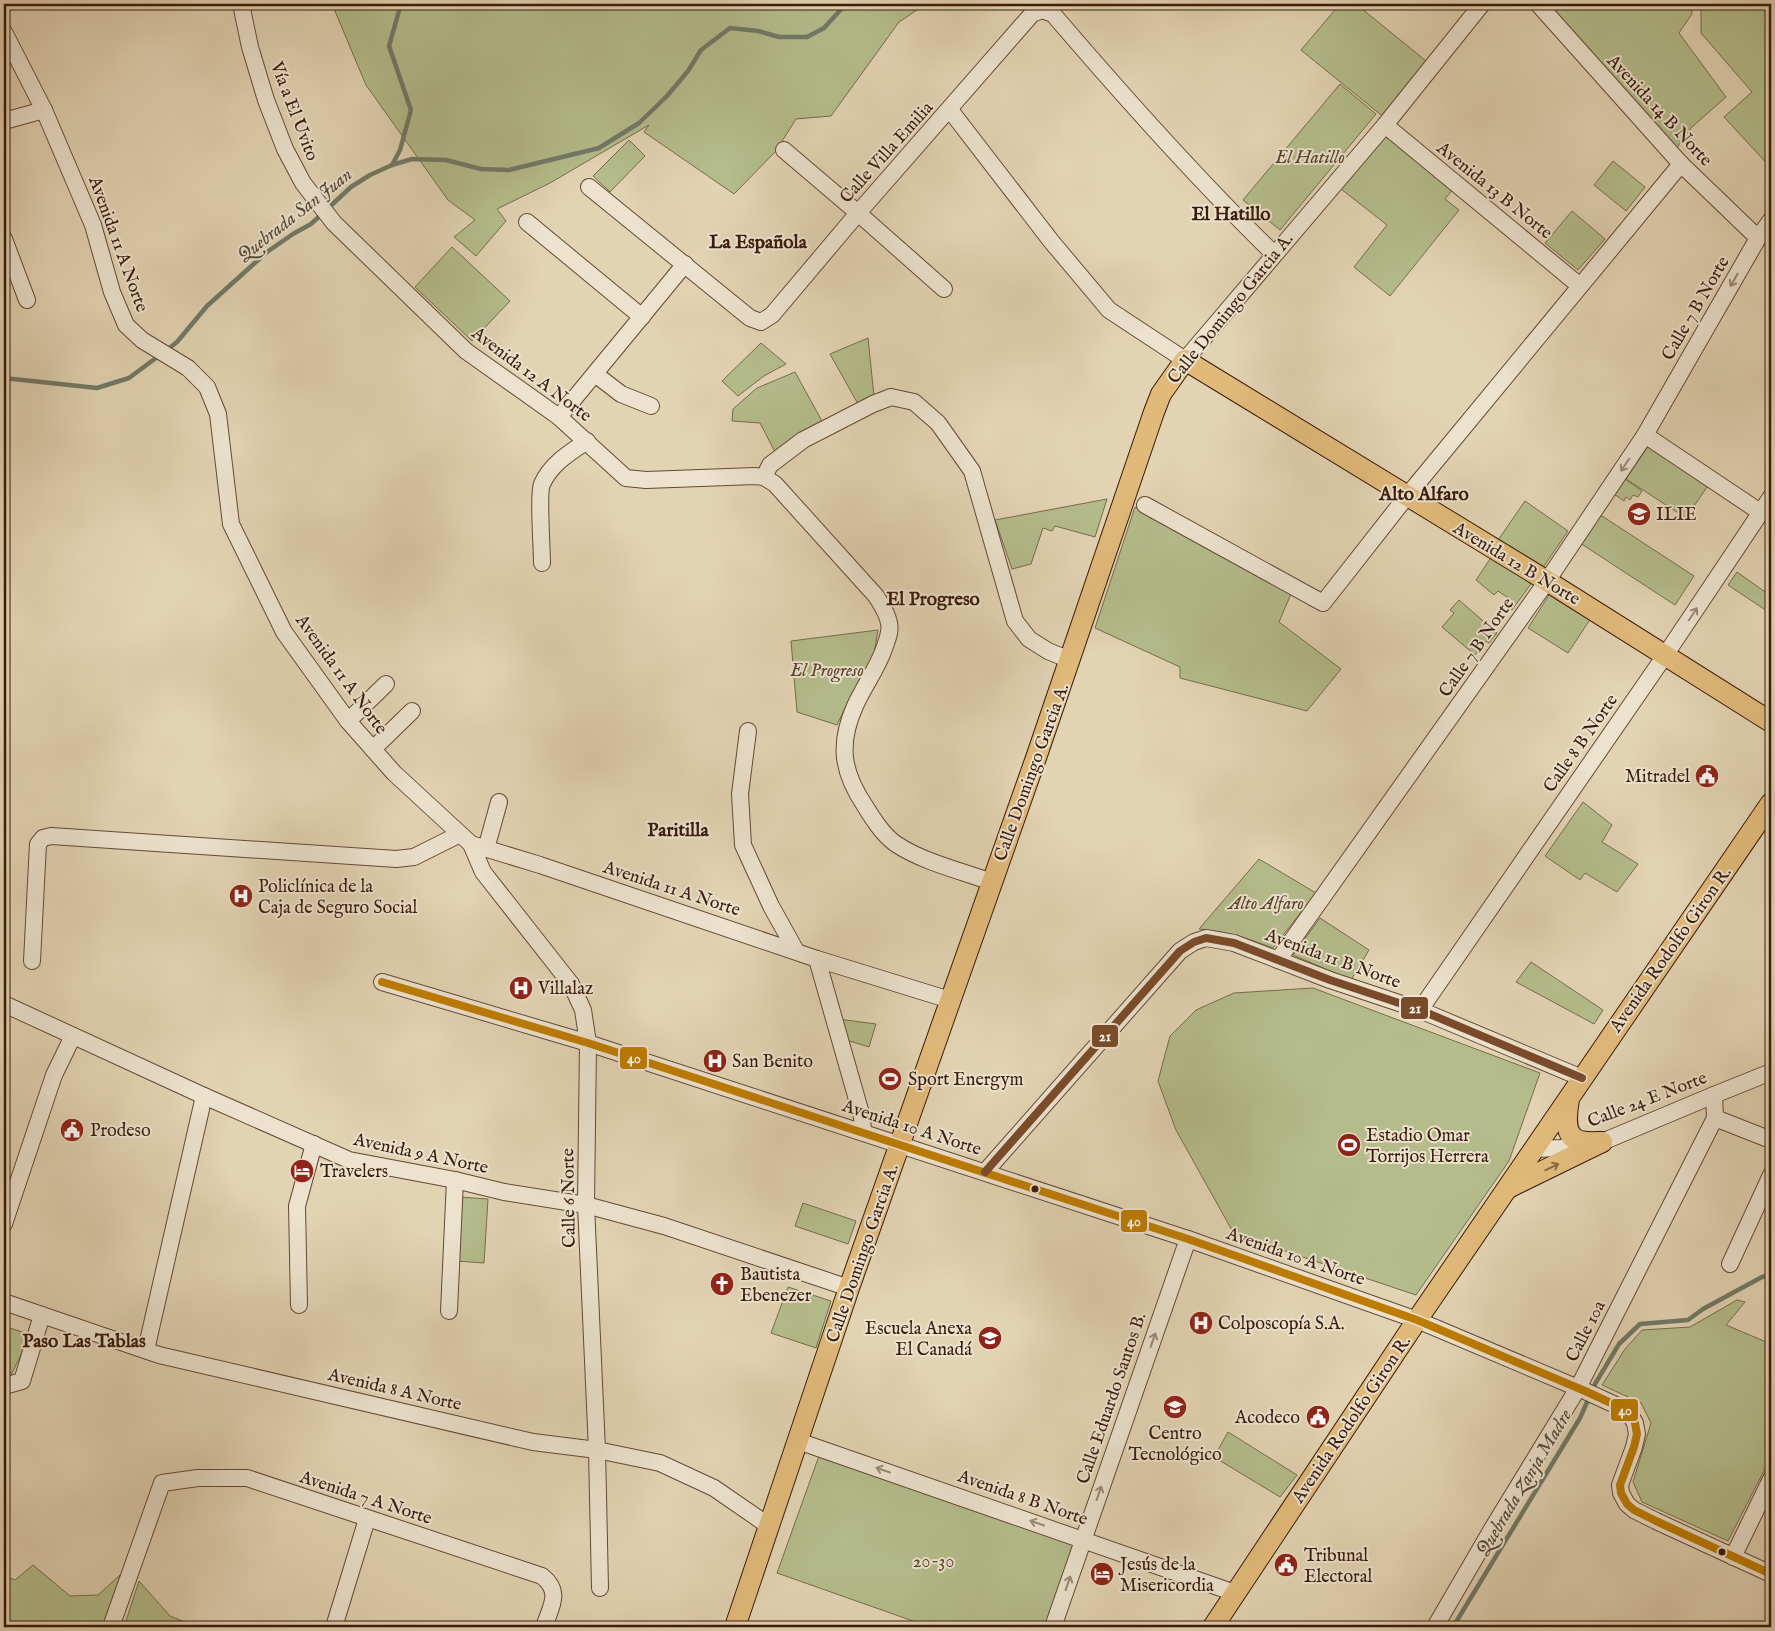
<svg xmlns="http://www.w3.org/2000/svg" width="1775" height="1631" font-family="'IM FELL English',serif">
	<rect width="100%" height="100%" fill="#e2d3b3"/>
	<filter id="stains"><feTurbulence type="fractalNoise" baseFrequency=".004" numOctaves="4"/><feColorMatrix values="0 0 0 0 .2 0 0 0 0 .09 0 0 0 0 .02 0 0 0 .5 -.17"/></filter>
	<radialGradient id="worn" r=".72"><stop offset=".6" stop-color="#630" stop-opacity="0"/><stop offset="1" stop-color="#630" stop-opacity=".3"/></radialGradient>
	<!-- green -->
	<g fill="#b4bc8b" stroke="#776c4b">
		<polygon points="332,4 926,4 899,22 831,116 796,119 779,146 780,147 734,194 644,132 649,125 550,183 497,209 506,221 476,256 454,237 475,220 448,200 366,85"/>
		<polygon points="1340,4 1356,4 1431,65 1386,119 1301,50"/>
		<polygon points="1546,4 1691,4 1692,14 1679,33 1726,97 1692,127 1676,149"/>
		<polygon points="1701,4 1771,4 1771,168 1724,117 1752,92 1701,33"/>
		<polygon points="1340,84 1376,114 1280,230 1243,200"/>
		<polygon points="1385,134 1454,188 1445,199 1459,210 1390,296 1354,267 1387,225 1341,189"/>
		<polygon points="629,140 645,156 610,192 593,176"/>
		<polygon points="1613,161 1645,187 1626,211 1594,185"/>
		<polygon points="1572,211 1605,239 1578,270 1545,243"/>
		<polygon points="452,247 510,301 472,341 415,287"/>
		<polygon points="868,338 874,396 858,404 830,354"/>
		<polygon points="761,343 786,364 764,376 738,396 722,381"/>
		<polygon points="795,372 823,423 775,452 760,423 732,421 733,409 757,388"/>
		<polygon points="1649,445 1709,484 1686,518 1626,479"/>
		<polygon points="1625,479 1642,491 1638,497 1633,495 1630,500 1626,497 1624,501 1614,494"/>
		<polygon points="1107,499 1095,537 1055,526 1052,531 1043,528 1031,564 1012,569 995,520"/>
		<polygon points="1525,501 1568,531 1542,569 1498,540"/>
		<polygon points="1135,507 1291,594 1279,622 1341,669 1307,711 1180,678 1180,667 1095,628"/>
		<polygon points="1599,514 1694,576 1675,605 1580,543"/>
		<polygon points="1492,556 1531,584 1512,610 1509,608 1513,601 1498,591 1494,595 1476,580"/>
		<polygon points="1737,572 1771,596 1771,605 1767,611 1728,585"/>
		<polygon points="1551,592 1591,618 1568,653 1528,628"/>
		<polygon points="1459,600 1497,633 1489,643 1486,641 1475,655 1442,627 1454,613 1450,610"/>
		<polygon points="878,630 874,654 847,704 837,725 797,712 791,641"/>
		<polygon points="1583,802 1612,825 1602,842 1638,864 1617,892 1585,873 1580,880 1545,856"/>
		<path d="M1259 859 1316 893 1273 948C1246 938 1227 931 1199 929Z"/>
		<polygon points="1320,918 1369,950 1351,980 1293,955"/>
		<polygon points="1531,962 1603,1010 1594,1024 1516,982"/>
		<polygon points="1313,988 1540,1073 1509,1161 1416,1295 1234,1234 1176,1130 1158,1081 1170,1036 1196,1010 1234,993"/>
		<polygon points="838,1019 876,1024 869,1047 843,1039"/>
		<polygon points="460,1197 488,1199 484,1263 456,1261"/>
		<polygon points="803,1203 856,1221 848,1244 795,1226"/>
		<polygon points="788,1287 831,1301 816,1348 771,1333"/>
		<polygon points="1737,1300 1745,1302 1726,1325 1771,1344 1771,1457 1728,1541 1642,1502 1633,1482 1651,1423 1641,1403 1602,1385 1625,1349 1642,1330 1690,1327"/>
		<polygon points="4,1326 31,1335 9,1379 4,1381"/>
		<polygon points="1228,1432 1297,1475 1280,1497 1214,1457"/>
		<polygon points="820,1453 1077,1545 1047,1627 930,1627 777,1573"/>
		<polygon points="33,1565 70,1596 98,1595 120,1575 125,1576 106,1627 4,1627 4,1575 15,1580"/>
		<polygon points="139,1581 170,1616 197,1627 124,1627"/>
	</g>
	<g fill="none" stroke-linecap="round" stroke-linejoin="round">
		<!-- stream -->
		<g stroke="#717a68" stroke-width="4.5">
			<polyline points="392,165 400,150 411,110 389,46 401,4"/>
			<polyline points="167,350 177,342 207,306 267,252 293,234 311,224 351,187 370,175 392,165 412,159 446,160 481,169 509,170 599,148 639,123 667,96 688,71 701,50 730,28 758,31 779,37 807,37 824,28 846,4"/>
			<polyline points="4,378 97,388 129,378 160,355"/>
			<polyline points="1453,1627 1580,1418 1595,1384 1619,1344 1640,1324 1688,1320 1703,1309 1762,1277 1771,1275"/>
		</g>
		<!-- minor casing -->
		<g stroke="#644935" stroke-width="18">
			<g id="minor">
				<path d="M241 4 250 47 266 100 285 149 303 183 334 223 466 351 559 417 626 478 646 480 755 476 764 477 775 484 876 596C881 604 887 612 889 623 891 632 887 640 884 649 877 669 864 686 855 706 838 744 842 772 865 806 873 819 883 835 896 844 923 862 961 871 992 882"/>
				<polyline points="1538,4 1681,164 1758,238"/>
				<polyline points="4,32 44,110 93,225 112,292 126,325 142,340 188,368 207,387 218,414 231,524 284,632 348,721 394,773 471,844 540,865 817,959 950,1000"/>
				<polyline points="950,110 1051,241 1109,310 1185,360 1385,125 1482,4"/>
				<polyline points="4,121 44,110"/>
				<polyline points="1385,125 1580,286"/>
				<polyline points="784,150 858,213 944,289"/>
				<path d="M589 187 750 318 761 322 772 315 858 213 1032 14 1042 10 1053 14C1124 97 1196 178 1274 254"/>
				<polyline points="527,222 642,317"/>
				<polyline points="4,239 27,300"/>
				<polyline points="595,374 621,394 651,406"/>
				<polyline points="559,417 685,264"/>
				<polyline points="1645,435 1760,512"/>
				<polyline points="764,477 770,465 803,440 873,404 891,397 914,402 938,423 972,471 1015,621 1029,639 1048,651 1070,660"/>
				<polyline points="1145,505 1323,603 1407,496 1681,164"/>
				<path d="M542 563C542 549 538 493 542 484 551 464 569 453 587 441"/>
				<polyline points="348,721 386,684"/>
				<polyline points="748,731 740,794 743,845 771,906 796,951"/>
				<polyline points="373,749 412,711"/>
				<polyline points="471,844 483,872 571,984 583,1010 588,1043 586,1205 597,1450 600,1588"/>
				<polyline points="486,849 499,802"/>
				<polyline points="817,959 862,1117 863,1132"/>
				<polyline points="1278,960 1547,581 1645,435 1758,238 1771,220"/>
				<polyline points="32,961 38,844 43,838 51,836 396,859 414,857 460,834"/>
				<polyline points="382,982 588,1043 1188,1239 1417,1320 1585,1391 1622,1408 1629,1413 1635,1423 1637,1434 1634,1447 1620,1485 1621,1493 1627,1504 1634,1510 1656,1521 1771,1574"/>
				<polyline points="4,1004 204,1096 349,1160 455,1180 504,1192 586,1205 664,1226 849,1288"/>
				<polyline points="1420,1010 1666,654 1771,497"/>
				<polyline points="1715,1118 1771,1140"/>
				<polyline points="1534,1149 1561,1148 1602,1142 1714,1095 1771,1072"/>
				<polyline points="985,1172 1180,951 1194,942 1206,938 1234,943 1330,980 1420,1010 1582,1078"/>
				<polyline points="4,1224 54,1075 73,1036"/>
				<polyline points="1730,1264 1771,1175"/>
				<polyline points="4,1302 159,1355 533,1442 597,1450 660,1463 714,1488 769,1526"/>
				<polyline points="299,1305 297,1206 314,1144"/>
				<polyline points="449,1311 455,1180"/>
				<polyline points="146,1350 204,1096"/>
				<polyline points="4,1386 22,1381 42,1315"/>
				<polyline points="798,1441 1235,1593"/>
				<polyline points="1733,1557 1771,1479"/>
				<path d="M111 1627 162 1483 198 1478H247L542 1576C562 1592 551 1606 544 1627"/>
				<polyline points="334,1627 367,1519"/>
				<polyline points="1053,1627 1188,1239"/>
				<polyline points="1435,1627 1492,1529 1578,1388 1715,1118 1714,1095"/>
			</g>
		</g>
		<!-- major casing -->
		<g stroke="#3a1b0b" stroke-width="22">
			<g id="major">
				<path d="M1569 1099C1567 1112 1562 1138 1581 1141 1588 1143 1596 1142 1602 1142"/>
				<polyline points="1510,1187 1602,1142"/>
				<polyline points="735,1627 849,1288 1037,755 1154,412 1161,394 1185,360 1547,581 1771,722"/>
				<polyline points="1213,1627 1417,1320 1771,803"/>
			</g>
		</g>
		<!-- minor -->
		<use href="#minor" stroke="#ece2ce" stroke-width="16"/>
		<!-- major -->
		<use href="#major" stroke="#e1ba7a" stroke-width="20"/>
		<!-- bus-1 casing -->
		<g stroke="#ece2ce" stroke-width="11">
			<polyline id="bus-1" points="382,982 588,1043 1188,1239 1417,1320 1585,1391 1622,1408 1629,1413 1635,1423 1637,1434 1634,1447 1620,1485 1621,1493 1627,1504 1634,1510 1656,1521 1771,1574"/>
		</g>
		<!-- bus-2 casing -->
		<g stroke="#ece2ce" stroke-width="11">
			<polyline id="bus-2" points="985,1172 1180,951 1194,942 1206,938 1234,943 1330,980 1420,1010 1582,1078"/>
		</g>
		<!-- bus-1 -->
		<use href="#bus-1" stroke="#be7c03" stroke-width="8"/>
		<!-- bus-2 -->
		<use href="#bus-2" stroke="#7a4b2a" stroke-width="8"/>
	</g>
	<!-- one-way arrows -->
	<defs><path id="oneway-shaft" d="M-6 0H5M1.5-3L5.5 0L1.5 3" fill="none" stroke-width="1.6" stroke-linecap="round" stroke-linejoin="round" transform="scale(1.25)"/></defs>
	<g stroke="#9c8876">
		<use href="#oneway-shaft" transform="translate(1734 280) rotate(120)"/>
		<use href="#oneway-shaft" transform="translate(1625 465) rotate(124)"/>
		<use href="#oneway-shaft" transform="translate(1693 614) rotate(-56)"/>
		<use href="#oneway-shaft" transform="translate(1153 1340) rotate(-71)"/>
		<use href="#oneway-shaft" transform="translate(883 1470) rotate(-161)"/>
		<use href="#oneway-shaft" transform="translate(1099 1493) rotate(-71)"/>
		<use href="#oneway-shaft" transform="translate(1037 1523) rotate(-161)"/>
		<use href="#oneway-shaft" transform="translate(1068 1583) rotate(-71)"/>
	</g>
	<use stroke="#8e6a42" href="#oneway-shaft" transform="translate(1552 1167) rotate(-26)"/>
	<!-- icons -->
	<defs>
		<g id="school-disc" transform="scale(1.25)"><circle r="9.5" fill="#8f2418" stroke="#ece2ce"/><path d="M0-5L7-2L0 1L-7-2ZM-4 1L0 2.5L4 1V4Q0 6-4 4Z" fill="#fff"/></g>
		<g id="civic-disc" transform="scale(1.25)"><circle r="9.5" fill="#8f2418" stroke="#ece2ce"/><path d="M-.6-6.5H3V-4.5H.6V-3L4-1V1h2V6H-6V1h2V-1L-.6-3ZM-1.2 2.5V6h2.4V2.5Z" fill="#fff"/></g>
		<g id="hospital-disc" transform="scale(1.25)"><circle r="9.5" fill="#8f2418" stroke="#ece2ce"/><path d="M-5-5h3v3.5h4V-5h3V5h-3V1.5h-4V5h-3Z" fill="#fff"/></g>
		<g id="stadium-disc" transform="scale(1.25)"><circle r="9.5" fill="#8f2418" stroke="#ece2ce"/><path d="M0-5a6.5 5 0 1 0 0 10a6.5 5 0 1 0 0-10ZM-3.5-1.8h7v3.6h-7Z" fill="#fff"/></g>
		<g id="hotel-disc" transform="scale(1.25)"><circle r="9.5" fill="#8f2418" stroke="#ece2ce"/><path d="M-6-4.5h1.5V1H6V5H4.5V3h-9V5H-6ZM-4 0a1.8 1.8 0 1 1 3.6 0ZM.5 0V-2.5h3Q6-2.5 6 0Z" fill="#fff"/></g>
		<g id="church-disc" transform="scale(1.25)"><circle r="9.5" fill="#8f2418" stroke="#ece2ce"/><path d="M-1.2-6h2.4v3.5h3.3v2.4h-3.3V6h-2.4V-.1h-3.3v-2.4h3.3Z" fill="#fff"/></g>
	</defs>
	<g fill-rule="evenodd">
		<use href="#school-disc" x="1639" y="514"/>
		<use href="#civic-disc" x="1707" y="776"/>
		<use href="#hospital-disc" x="241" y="896"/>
		<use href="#hospital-disc" x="521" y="988"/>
		<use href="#hospital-disc" x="715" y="1061"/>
		<use href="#stadium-disc" x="890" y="1079"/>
		<use href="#civic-disc" x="72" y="1130"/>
		<use href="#stadium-disc" x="1349" y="1145"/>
		<use href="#hotel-disc" x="302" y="1171"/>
		<use href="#church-disc" x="722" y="1284"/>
		<use href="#hospital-disc" x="1201" y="1323"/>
		<use href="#school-disc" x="990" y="1338"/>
		<use href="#school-disc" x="1175" y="1407"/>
		<use href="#civic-disc" x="1318" y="1417"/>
		<use href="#civic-disc" x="1286" y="1565"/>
		<use href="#hotel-disc" x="1102" y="1574"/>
	</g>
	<!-- markers -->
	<g fill="#3a1b0b" stroke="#ece2ce" stroke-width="2">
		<circle cx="1035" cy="1189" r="4.5"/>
		<circle cx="1722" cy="1552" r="4.5"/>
	</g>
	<g text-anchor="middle" stroke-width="4" stroke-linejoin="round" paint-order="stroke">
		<!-- street labels -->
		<g font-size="18" fill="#3a1b0b" stroke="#ece2ce">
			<text transform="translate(1660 110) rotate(47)" y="6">Avenida 14 B Norte</text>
			<text transform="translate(295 111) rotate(69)" y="6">Vía a El Uvito</text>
			<text transform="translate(886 152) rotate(-48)" y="6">Calle Villa Emilia</text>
			<text transform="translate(1495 190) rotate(39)" y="6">Avenida 13 B Norte</text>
			<text transform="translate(119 244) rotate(70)" y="6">Avenida 11 A Norte</text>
			<text transform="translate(1230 308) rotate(-51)" y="6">Calle Domingo Garcia A.</text>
			<text transform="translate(1695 308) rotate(-60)" y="6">Calle 7 B Norte</text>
			<text transform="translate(532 374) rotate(37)" y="6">Avenida 12 A Norte</text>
			<text transform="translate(1517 563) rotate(31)" y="6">Avenida 12 B Norte</text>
			<text transform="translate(1476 647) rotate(-55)" y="6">Calle 7 B Norte</text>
			<text transform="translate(342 674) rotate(54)" y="6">Avenida 11 A Norte</text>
			<text transform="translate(1580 743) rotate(-55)" y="6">Calle 8 B Norte</text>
			<text transform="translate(1031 772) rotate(-70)" y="6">Calle Domingo Garcia A.</text>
			<text transform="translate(672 888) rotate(18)" y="6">Avenida 11 A Norte</text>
			<text transform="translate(1670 949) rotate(-55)" y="6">Avenida Rodolfo Giron R.</text>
			<text transform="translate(1333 958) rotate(20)" y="6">Avenida 11 B Norte</text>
			<text transform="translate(1647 1099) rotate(-21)" y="6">Calle 24 E Norte</text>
			<text transform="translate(912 1127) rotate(18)" y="6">Avenida 10 A Norte</text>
			<text transform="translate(421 1153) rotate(12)" y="6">Avenida 9 A Norte</text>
			<text transform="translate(568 1198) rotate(-91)" y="6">Calle 6 Norte</text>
			<text transform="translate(862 1253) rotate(-71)" y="6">Calle Domingo Garcia A.</text>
			<text transform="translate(1296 1256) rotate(19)" y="6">Avenida 10 A Norte</text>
			<text transform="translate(1585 1331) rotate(-63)" y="6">Calle 10a</text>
			<text transform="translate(395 1389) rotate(13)" y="6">Avenida 8 A Norte</text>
			<text transform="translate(1111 1398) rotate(-71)" y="6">Calle Eduardo Santos B.</text>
			<text transform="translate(1351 1419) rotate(-56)" y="6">Avenida Rodolfo Giron R.</text>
			<text transform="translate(366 1497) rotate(18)" y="6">Avenida 7 A Norte</text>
			<text transform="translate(1023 1497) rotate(19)" y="6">Avenida 8 B Norte</text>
		</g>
		<!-- park labels -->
		<g font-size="18" font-style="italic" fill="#58432b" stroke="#ece2ce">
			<text x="1310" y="163">El Hatillo</text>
			<text x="827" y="676">El Progreso</text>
			<text x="1266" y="909">Alto Alfaro</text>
			<text x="934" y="1567">20-30</text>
		</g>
		<!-- poi labels -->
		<g font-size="18" fill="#3a1b0b" stroke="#ece2ce" text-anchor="start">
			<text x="1656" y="520">ILIE</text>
			<text x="1690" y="782" text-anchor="end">Mitradel</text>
			<text x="258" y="892">Policlínica de la<tspan x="258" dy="21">Caja de Seguro Social</tspan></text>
			<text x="538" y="994">Villalaz</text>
			<text x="732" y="1067">San Benito</text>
			<text x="908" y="1085">Sport Energym</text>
			<text x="90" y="1136">Prodeso</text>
			<text x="1366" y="1141">Estadio Omar<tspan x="1366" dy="21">Torrijos Herrera</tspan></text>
			<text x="320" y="1177">Travelers</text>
			<text x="740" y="1280">Bautista<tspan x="740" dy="21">Ebenezer</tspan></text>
			<text x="1218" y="1329">Colposcopía S.A.</text>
			<text x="972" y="1334" text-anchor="end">Escuela Anexa<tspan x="972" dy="21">El Canadá</tspan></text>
			<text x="1300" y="1423" text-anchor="end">Acodeco</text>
			<text x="1175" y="1439" text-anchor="middle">Centro<tspan x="1175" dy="21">Tecnológico</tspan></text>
			<text x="1304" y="1561">Tribunal<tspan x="1304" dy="21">Electoral</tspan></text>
			<text x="1120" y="1570">Jesús de la<tspan x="1120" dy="21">Misericordia</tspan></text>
		</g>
		<!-- neighbourhood labels -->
		<g font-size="19" font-weight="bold" fill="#3a1b0b" stroke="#ece2ce">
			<text x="1231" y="220">El Hatillo</text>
			<text x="758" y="248">La Española</text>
			<text x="1424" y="500">Alto Alfaro</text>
			<text x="933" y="605">El Progreso</text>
			<text x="678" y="836">Paritilla</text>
			<text x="84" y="1347">Paso Las Tablas</text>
		</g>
		<!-- water labels -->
		<g font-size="19" font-style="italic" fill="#564a3a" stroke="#ece2ce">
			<text transform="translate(294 214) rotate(-38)" y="7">Quebrada San Juan</text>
			<text transform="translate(1523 1482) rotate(-59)" y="7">Quebrada Zanja Madre</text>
		</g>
	</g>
	<g stroke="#ece2ce" stroke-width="2">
		<rect x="1400" y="996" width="29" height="24" rx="5" fill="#7a4b2a"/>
		<rect x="1091" y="1024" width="28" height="24" rx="5" fill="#7a4b2a"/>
		<rect x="619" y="1046" width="29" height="24" rx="5" fill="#be7c03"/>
		<rect x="1120" y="1209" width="28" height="24" rx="5" fill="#be7c03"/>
		<rect x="1610" y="1398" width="29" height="24" rx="5" fill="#be7c03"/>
	</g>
	<g font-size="14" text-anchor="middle" font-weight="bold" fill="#fff">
		<text x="1415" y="1013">21</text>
		<text x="1105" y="1041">21</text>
		<text x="634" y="1063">40</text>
		<text x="1134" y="1226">40</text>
		<text x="1625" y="1415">40</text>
	</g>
	<!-- margin -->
	<rect width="1775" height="1631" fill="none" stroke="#e2d3b3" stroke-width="20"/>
	<rect x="5" y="5" width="1765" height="1621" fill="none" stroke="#3a1b0b" stroke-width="2.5"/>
	<rect x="10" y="10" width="1755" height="1611" fill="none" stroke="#3a1b0b"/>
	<rect width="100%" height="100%" filter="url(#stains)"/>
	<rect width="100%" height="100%" fill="url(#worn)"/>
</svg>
